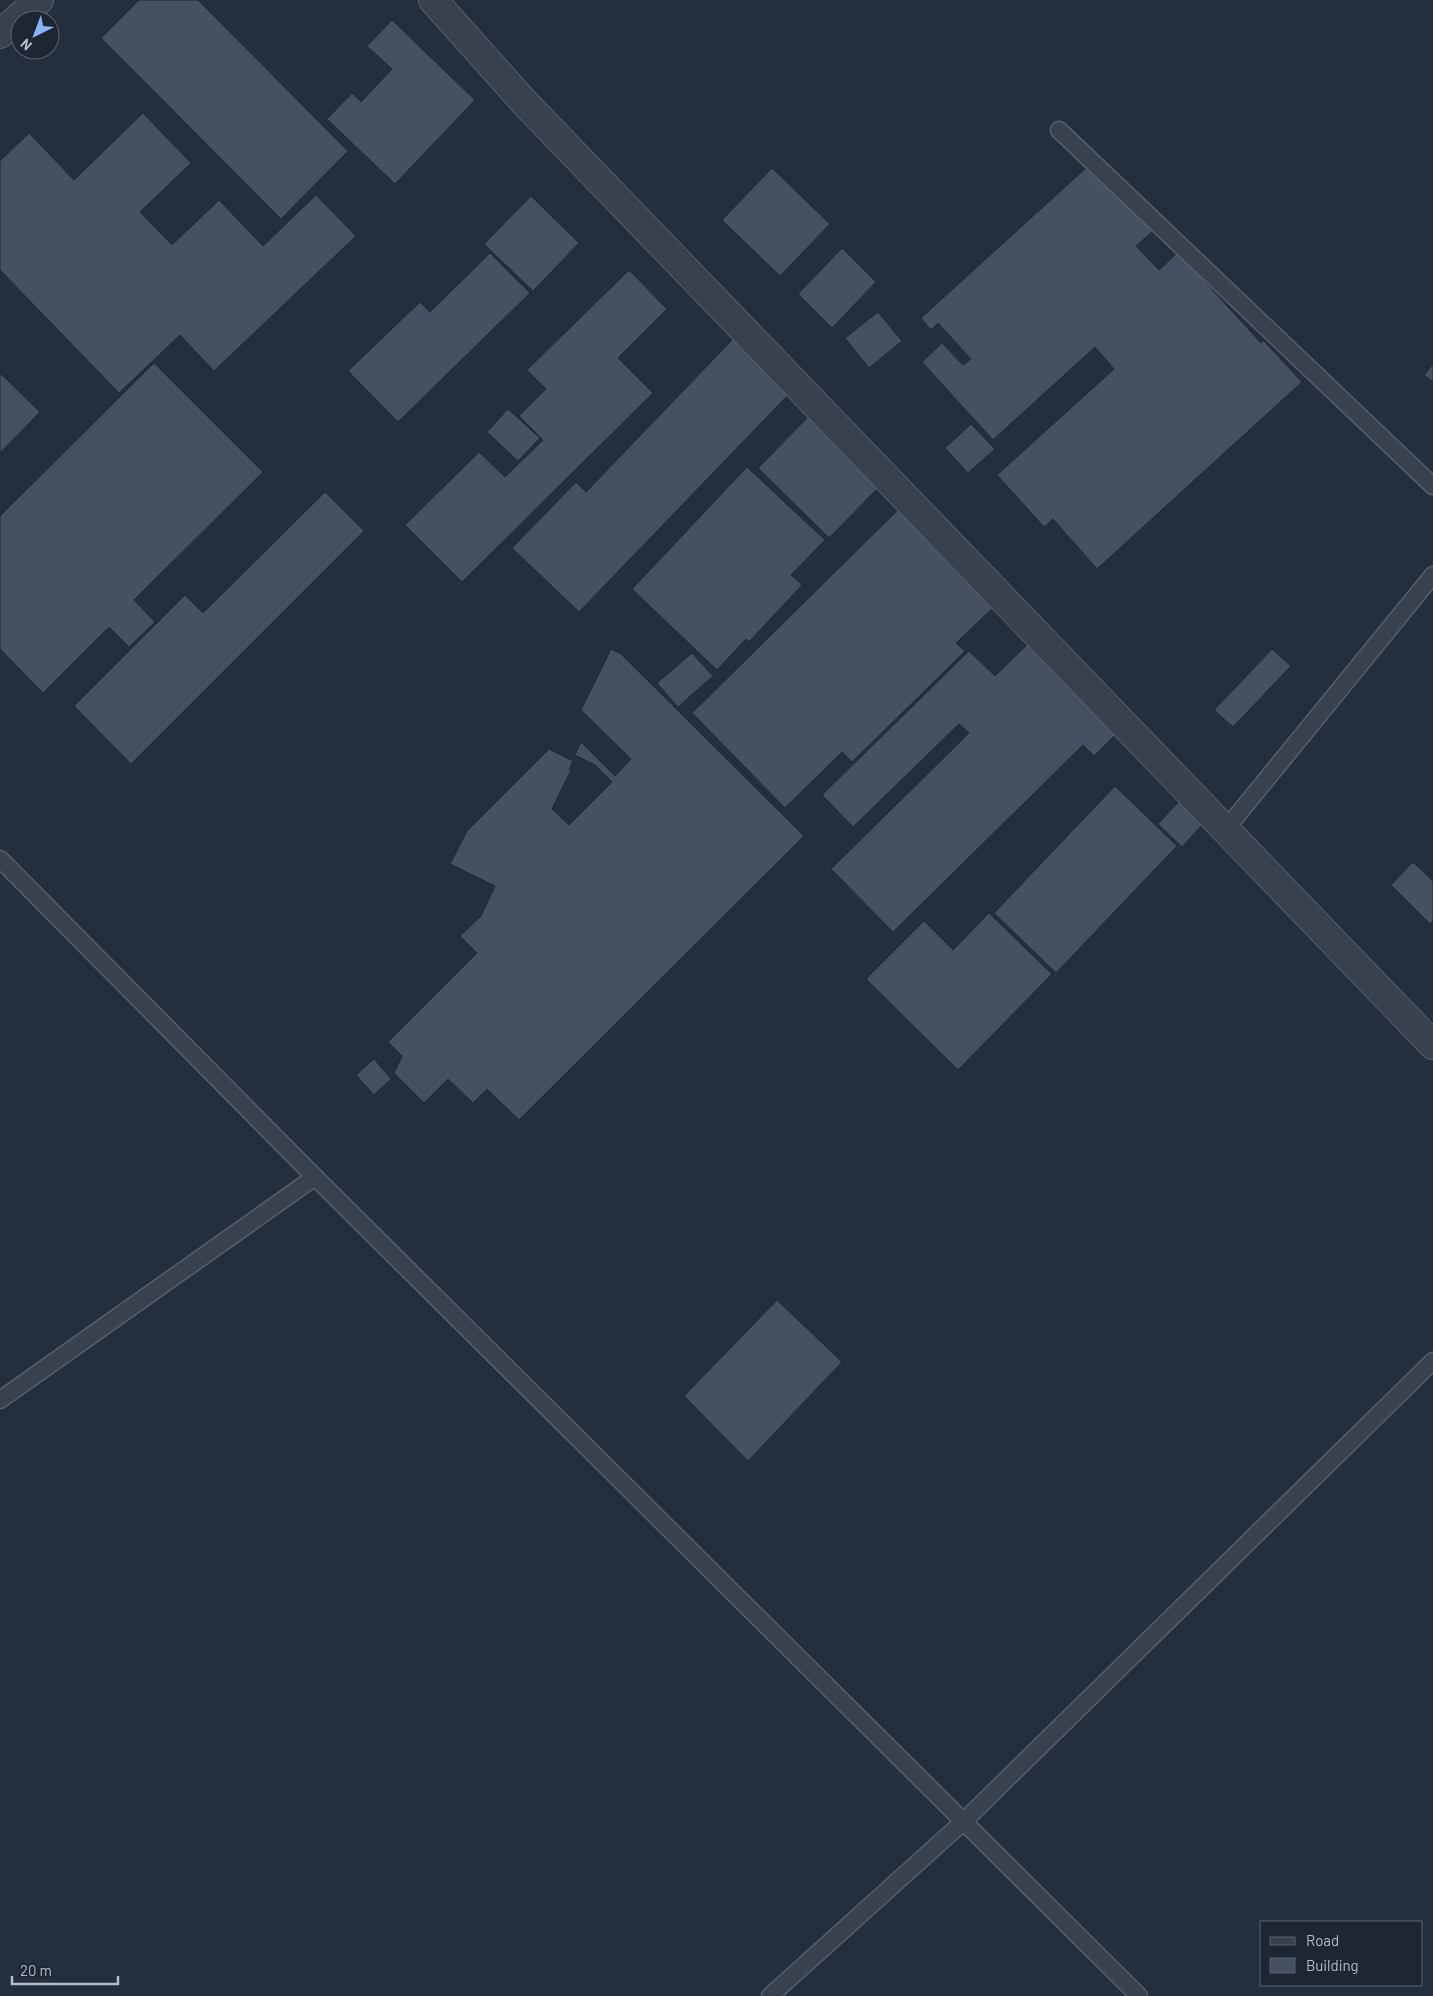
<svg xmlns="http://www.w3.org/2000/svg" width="1433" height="1996" font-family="Barlow,sans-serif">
	<rect width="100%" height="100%" fill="#242f3e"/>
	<!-- building -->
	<g fill="#455162" stroke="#1f2835">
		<polygon points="139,0 198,0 348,151 281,219 101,38"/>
		<polygon points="392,20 475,100 395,184 327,119 352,93 361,102 392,69 367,46"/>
		<polygon points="143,113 191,163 140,212 172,245 219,200 263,246 316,195 356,236 214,371 180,335 119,393 0,270 0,161 29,133 74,180"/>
		<polygon points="1087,167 1113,188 1153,231 1136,246 1159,270 1178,252 1261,343 1263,340 1302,382 1097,569 1053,519 1044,527 997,475 1114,369 1095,347 993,440 922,362 942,343 963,365 971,359 938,323 931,330 921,318"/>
		<polygon points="772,168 830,224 780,276 722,220"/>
		<polygon points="531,196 579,243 533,291 484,244"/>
		<polygon points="842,248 876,282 832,328 798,294"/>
		<polygon points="490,253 530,293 398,422 348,371 420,302 430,312"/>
		<polygon points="629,270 667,309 618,358 653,393 462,582 405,525 479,452 505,477 543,440 519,416 546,389 527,370"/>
		<polygon points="878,312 902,341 869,368 845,338"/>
		<polygon points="733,339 790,393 579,612 512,548 576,482 586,492"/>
		<polygon points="154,363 263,472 134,600 155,622 129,647 109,627 43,693 0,649 0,516"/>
		<polygon points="1433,364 1433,382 1424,375"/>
		<polygon points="0,373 40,412 0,453"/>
		<polygon points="508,409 540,438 518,461 487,432"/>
		<polygon points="811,414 882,484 829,538 758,468"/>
		<polygon points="971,424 995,449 968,473 945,448"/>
		<polygon points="747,467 825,540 791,575 802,585 749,642 746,639 717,670 632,589"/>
		<polygon points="325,492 364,531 131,764 74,706 185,595 203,613"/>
		<polygon points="903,505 999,602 956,643 965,651 852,762 842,752 785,808 692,713"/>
		<polygon points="1034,638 1122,728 1094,756 1083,745 893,932 831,869 969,733 959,724 853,827 822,795 969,651 995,676"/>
		<polygon points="611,649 621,654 804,836 519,1120 487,1089 473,1103 448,1079 424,1103 394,1073 402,1056 388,1042 477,953 460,936 481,916 495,886 450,864 467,831 549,749 573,761 569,770 574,764 552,809 569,825 612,782 595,765 575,755 581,742 615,776 631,759 581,710"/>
		<polygon points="1272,649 1291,666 1233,727 1214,710"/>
		<polygon points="692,653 713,676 678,707 657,683"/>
		<polygon points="1115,786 1177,846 1056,973 994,913"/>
		<polygon points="1185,795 1209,817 1182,847 1158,824"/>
		<polygon points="1413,862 1433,881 1433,921 1430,924 1391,885"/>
		<polygon points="989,913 1052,974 958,1070 866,979 924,921 953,950"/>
		<polygon points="374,1059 391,1079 374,1095 356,1075"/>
		<polygon points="777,1300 842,1362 748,1461 684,1396"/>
	</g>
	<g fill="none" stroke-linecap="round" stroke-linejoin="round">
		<!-- service casing -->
		<g stroke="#565f6c" stroke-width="19">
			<g id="service">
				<polyline points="1059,130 1433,486"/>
				<polyline points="1226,829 1433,575"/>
				<polyline points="0,859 315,1177 0,1400"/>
				<polyline points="315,1177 1139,1996"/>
				<polyline points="770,1996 963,1822 1433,1361"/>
			</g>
		</g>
		<!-- minor casing -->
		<g stroke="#565f6c" stroke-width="30">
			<polyline id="minor" points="433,0 525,103 1433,1045"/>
		</g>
		<!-- tertiary casing -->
		<g stroke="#565f6c" stroke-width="30">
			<polyline id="tertiary" points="0,34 39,0"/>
		</g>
		<!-- service -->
		<use href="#service" stroke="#38414e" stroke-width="16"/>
		<!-- minor -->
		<use href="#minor" stroke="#38414e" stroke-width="28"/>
		<!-- tertiary -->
		<use href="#tertiary" stroke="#38414e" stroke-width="28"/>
	</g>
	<!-- legend -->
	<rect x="1260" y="1921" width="162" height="65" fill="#1d2633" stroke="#59626f"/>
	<rect x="1270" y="1937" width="25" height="8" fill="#38414e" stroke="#59626f"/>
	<text x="1306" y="1946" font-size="15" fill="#b4bcc9">Road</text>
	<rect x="1270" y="1958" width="25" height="15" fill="#455162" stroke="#59626f"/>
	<text x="1306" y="1971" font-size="15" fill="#b4bcc9">Building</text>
	<!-- north arrow -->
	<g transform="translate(35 35) rotate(222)"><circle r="24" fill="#1d2633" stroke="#59626f"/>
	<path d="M0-4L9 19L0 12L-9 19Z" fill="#8ab4f8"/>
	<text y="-8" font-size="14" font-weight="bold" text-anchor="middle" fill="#b4bcc9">N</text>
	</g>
	<!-- scale -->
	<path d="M12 1976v8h106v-8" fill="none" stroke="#b4bcc9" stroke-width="2.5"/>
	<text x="20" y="1976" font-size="15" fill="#b4bcc9" stroke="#1d2633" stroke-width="4" paint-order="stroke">20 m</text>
</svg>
